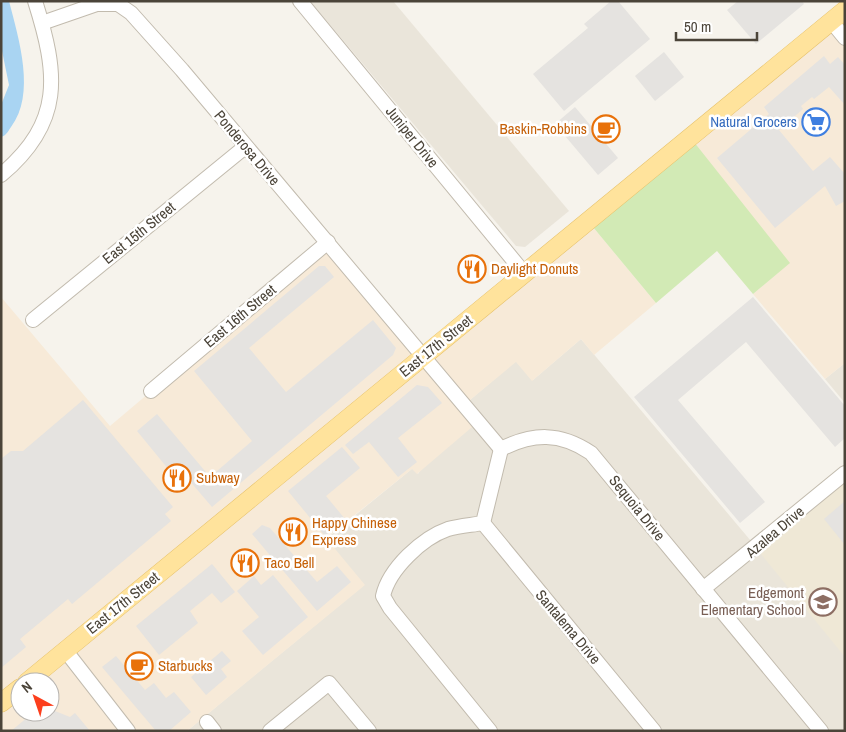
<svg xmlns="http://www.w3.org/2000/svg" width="846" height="732" font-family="'Archivo Narrow',sans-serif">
	<rect width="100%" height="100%" fill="#f6f3ec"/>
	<!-- residential -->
	<g fill="#eae5da">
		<polygon points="310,1 393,1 569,211 525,247 516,246"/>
		<polygon points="581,339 756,547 845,473 845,731 187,731 364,585 326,539 413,468 418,474 464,405 516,361 533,380"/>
		<polygon points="845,363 845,403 825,379"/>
	</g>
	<!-- commercial -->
	<g fill="#f7ead8" fill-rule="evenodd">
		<polygon points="845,10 845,363 825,379 753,294 789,263 687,139"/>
		<path d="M588 221 656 303 594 355 581 339 532 381 516 362 464 405 478 422 417 474 412 469 326 538 365 585 187 731H1V297L110 426 328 242 423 356ZM20 682H50V712H20Z"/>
	</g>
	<!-- education -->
	<polygon fill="#efe8d6" points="845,473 845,657 756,548"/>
	<!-- green -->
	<polygon fill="#d2eab5" points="690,137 790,263 753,294 717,251 656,303 588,221"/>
	<!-- parking -->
	<g fill="#e5e3e0">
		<polygon points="611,1 618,1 650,39 564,111 533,74 588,28 584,24"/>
		<polygon points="738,1 802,1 804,4 756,44 727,10"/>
		<polygon points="664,52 684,77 655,101 635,76"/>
		<polygon points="824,56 830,64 838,57 845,65 845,105 829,87 814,99 812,97 801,106 803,109 779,130 813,171 830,157 845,174 845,201 836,206 825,186 775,228 717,158 769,114 764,107"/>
		<polygon points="575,107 618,158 598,175 555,124"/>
		<polygon points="319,266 325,266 334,277 249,348 286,392 373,320 396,348 393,355 212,507 176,465 169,470 137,431 157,414 210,477 252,441 194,371"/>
		<polygon points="753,297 845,406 845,438 835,447 746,342 678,400 765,502 740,523 634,397"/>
		<polygon points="417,385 428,387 442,403 398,438 417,462 398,477 369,442 353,454 345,445"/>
		<polygon points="83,400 173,507 165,514 171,521 72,604 68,599 20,639 26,647 1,668 1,459 11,451 23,451"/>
		<polygon points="342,447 360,468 326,496 345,519 325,536 288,491"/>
		<polygon points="845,501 845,545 824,519"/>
		<polygon points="262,525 270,528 317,582 337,566 351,582 317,611 252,534"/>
		<polygon points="212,564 235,592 221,603 212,593 190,611 198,623 159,655 136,626"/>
		<polygon points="273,575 308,617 263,655 242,631 259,617 237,591 254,576 261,585"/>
		<polygon points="222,651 231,661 221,669 227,677 206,695 191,677"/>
		<polygon points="116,656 145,690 154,683 166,698 174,692 191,712 169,731 156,731 102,667"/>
		<polygon points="55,711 70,717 75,713 90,731 11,731 34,712"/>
	</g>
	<!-- water -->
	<path fill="#a9d4f2" d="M1 1H9C19 40 36 94 11 127 8 131 7 135 1 137V105L9 85 1 46Z"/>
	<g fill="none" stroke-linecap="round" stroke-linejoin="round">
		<!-- minor casing -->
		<g stroke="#c2bbae" stroke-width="16">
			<g id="minor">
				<polyline points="300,1 524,273"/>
				<polyline points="831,21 845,38"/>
				<polyline points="42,23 97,4 118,4 131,13 182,70 501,449"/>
				<path d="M1 175C64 122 58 74 35 1"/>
				<polyline points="33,320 245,147"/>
				<polyline points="151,391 328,242"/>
				<path d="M501 449C533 433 560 432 591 453L821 731"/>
				<polyline points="483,523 654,731"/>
				<polyline points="703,589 845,473"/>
				<polyline points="65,650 128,731"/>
				<polyline points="207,722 214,731"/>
				<polyline points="270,731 329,683 369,731"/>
				<path d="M490 731 390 608 383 596C389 569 422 538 448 529 459 526 472 525 483 523L501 449"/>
			</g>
		</g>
		<!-- major casing -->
		<g stroke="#e6c16a" stroke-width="19">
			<g id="major">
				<polyline points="27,682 845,10"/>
				<polyline points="1,703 20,688"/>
			</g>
		</g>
		<!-- minor -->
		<use href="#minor" stroke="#fff" stroke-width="14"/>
		<!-- major -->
		<use href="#major" stroke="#ffe39c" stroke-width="18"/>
	</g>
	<!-- icons -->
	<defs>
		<g id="supermarket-ring" transform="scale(1.4375)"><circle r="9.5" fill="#fff" stroke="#3f7fe0" stroke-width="1.5"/><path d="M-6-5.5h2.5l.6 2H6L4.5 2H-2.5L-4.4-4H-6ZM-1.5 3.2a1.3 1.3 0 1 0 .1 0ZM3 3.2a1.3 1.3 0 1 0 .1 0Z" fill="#3f7fe0"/></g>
		<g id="cafe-ring" transform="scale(1.4375)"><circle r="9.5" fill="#fff" stroke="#e8710a" stroke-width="1.5"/><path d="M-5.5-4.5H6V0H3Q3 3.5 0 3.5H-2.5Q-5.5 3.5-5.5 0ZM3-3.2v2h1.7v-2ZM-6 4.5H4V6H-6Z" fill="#e8710a"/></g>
		<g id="restaurant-ring" transform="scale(1.4375)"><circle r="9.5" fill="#fff" stroke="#e8710a" stroke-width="1.5"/><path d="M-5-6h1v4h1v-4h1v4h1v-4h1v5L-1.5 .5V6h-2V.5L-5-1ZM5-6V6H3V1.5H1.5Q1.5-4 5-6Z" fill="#e8710a"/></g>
		<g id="school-ring" transform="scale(1.4375)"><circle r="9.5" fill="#fff" stroke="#8d6e63" stroke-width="1.5"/><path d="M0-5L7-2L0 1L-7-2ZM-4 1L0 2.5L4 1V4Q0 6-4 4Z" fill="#8d6e63"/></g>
	</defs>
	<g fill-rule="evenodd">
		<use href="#supermarket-ring" x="816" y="122"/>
		<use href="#cafe-ring" x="606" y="129"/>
		<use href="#restaurant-ring" x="472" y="269"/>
		<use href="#restaurant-ring" x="177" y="478"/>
		<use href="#restaurant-ring" x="293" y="532"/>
		<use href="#restaurant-ring" x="245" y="563"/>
		<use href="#school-ring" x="823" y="602"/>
		<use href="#cafe-ring" x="139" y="666"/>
	</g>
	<g text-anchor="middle" stroke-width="5" stroke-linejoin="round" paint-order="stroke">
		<!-- shop labels -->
		<g font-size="15" fill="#366cbe" stroke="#fff" text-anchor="end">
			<text x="797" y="127">Natural Grocers</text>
		</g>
		<!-- food labels -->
		<g font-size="15" fill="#c56008" stroke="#fff" text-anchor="start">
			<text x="587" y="134" text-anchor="end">Baskin-Robbins</text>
			<text x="491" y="274">Daylight Donuts</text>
			<text x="196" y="483">Subway</text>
			<text x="312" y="528">Happy Chinese<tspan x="312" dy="17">Express</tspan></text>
			<text x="264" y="568">Taco Bell</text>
			<text x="158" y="671">Starbucks</text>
		</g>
		<!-- street labels -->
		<g font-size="15" fill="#4b4439" stroke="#fff">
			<text transform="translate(412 137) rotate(51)" y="5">Juniper Drive</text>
			<text transform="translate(247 148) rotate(50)" y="5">Ponderosa Drive</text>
			<text transform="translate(139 233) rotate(-39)" y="5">East 15th Street</text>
			<text transform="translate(240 316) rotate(-40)" y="5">East 16th Street</text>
			<text transform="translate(436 346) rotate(-39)" y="5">East 17th Street</text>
			<text transform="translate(637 508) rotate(51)" y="5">Sequoia Drive</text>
			<text transform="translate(775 532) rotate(-40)" y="5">Azalea Drive</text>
			<text transform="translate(123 603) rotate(-39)" y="5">East 17th Street</text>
			<text transform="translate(568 627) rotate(50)" y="5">Santalema Drive</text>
		</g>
		<!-- education labels -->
		<g font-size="15" fill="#785e54" stroke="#fff" text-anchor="end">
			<text x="804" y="598">Edgemont<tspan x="804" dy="17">Elementary School</tspan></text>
		</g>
	</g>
	<!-- border -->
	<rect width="846" height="732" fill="none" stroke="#4b4439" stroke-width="5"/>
	<!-- north arrow -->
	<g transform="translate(35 697) rotate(320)"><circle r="24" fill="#ffffff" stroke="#b7b4b0"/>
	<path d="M0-4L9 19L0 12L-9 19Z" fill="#fc3f1d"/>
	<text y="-8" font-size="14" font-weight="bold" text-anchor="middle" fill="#4b4439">N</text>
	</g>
	<!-- scale -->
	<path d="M676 32v8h81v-8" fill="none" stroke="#4b4439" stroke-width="2.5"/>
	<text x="684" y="32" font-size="15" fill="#4b4439" stroke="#ffffff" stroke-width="4" paint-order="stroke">50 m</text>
</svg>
